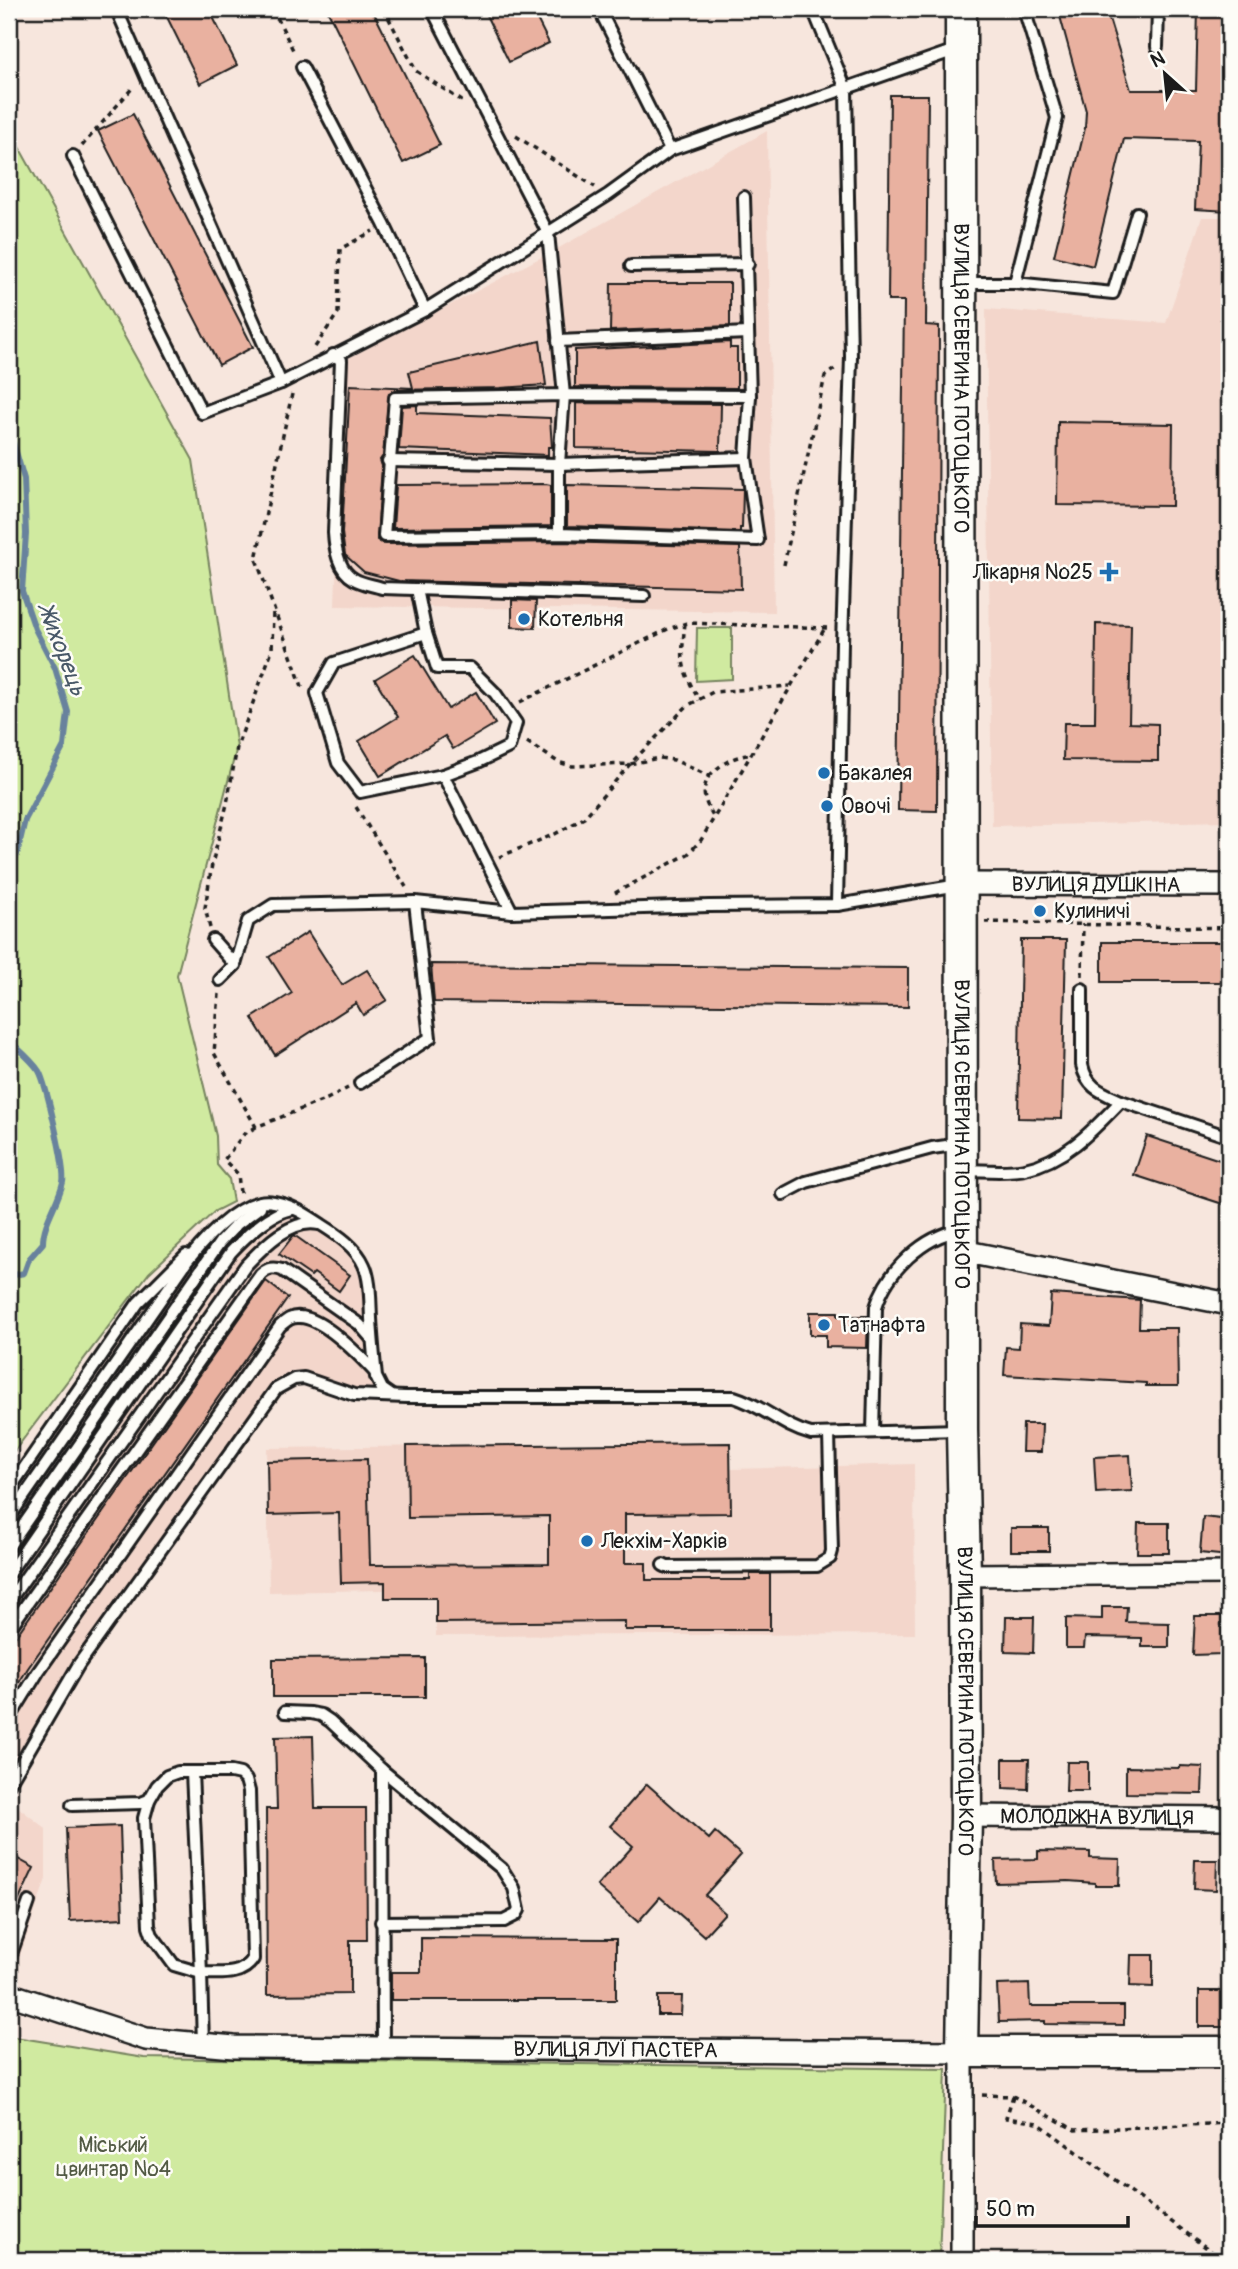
<svg xmlns="http://www.w3.org/2000/svg" width="1238" height="2269" font-family="Pangolin,sans-serif">
	<rect width="100%" height="100%" fill="#f7e6dd"/>
	<filter id="ink" filterUnits="userSpaceOnUse"><feTurbulence type="fractalNoise" baseFrequency=".0143" numOctaves="2"/><feDisplacementMap in="SourceGraphic" scale="14" xChannelSelector="R" yChannelSelector="G"/><feConvolveMatrix kernelMatrix="1 2 1 2 8 2 1 2 1" color-interpolation-filters="sRGB"/></filter>
	<g filter="url(#ink)">
		<!-- built -->
		<g fill="#f3d6cb">
			<polygon points="767,131 774,612 335,606 343,361 557,249"/>
			<polygon points="1202,217 1229,217 1229,821 992,826 986,309 1166,323"/>
			<polygon points="271,1201 339,1235 365,1266 376,1377 392,1396 354,1395 304,1378 283,1384 79,1664 9,1784 9,1490 138,1303 211,1232"/>
			<polygon points="730,1443 731,1469 914,1464 915,1634 436,1636 436,1598 385,1598 384,1590 269,1592 267,1448"/>
			<polygon points="9,1800 46,1829 46,1879 17,1964 9,1978"/>
		</g>
		<!-- green -->
		<g fill="#d0eaa0" stroke="#76835e" stroke-width="2">
			<polygon points="9,129 193,460 237,747 177,975 216,1136 217,1165 229,1179 233,1202 215,1211 149,1273 9,1458"/>
			<polygon points="697,628 732,628 732,679 696,681"/>
			<polygon points="9,2036 144,2058 946,2069 939,2260 9,2260"/>
		</g>
		<g fill="none" stroke-linecap="round" stroke-linejoin="round">
			<!-- stream -->
			<g stroke="#67829d" stroke-width="6">
				<polyline points="9,428 24,479 26,534 22,591 35,629 55,668 68,712 64,746 25,820 17,854 9,874"/>
				<path d="M9 1040C18 1049 32 1060 39 1071 46 1083 66 1169 63 1182 58 1204 43 1222 43 1243L29 1259 24 1273 9 1276"/>
			</g>
		</g>
		<!-- building -->
		<g fill="#e9b1a0" stroke="#1c1c1c" stroke-width="2">
			<polygon points="163,9 209,9 237,65 200,84"/>
			<polygon points="327,9 372,9 440,145 403,163"/>
			<polygon points="483,9 532,9 549,43 509,62"/>
			<polygon points="1058,9 1106,9 1131,90 1196,90 1198,9 1229,9 1229,211 1195,209 1198,141 1124,139 1093,266 1054,256 1085,128 1086,111"/>
			<polygon points="890,95 928,95 926,325 939,326 937,811 898,810 904,301 888,301"/>
			<polygon points="133,114 253,347 219,365 98,131"/>
			<polygon points="611,283 730,283 730,326 610,331"/>
			<polygon points="540,341 546,385 500,388 395,390 389,393 383,456 380,460 382,466 377,540 384,544 559,542 740,547 741,589 399,581 364,572 345,555 342,533 350,385 413,388 409,372"/>
			<polygon points="730,342 730,348 737,348 737,388 575,387 575,350"/>
			<polygon points="576,403 721,404 720,451 576,448"/>
			<polygon points="417,405 417,413 550,418 552,447 548,447 548,455 399,449 402,406"/>
			<polygon points="1058,422 1173,424 1172,506 1057,505"/>
			<polygon points="546,484 551,485 551,526 393,528 396,485"/>
			<polygon points="567,485 743,489 742,528 740,528 740,532 567,526"/>
			<polygon points="512,600 536,601 535,628 512,627"/>
			<polygon points="1096,624 1131,625 1129,723 1158,724 1158,761 1063,760 1064,723 1095,723"/>
			<polygon points="415,655 448,709 476,692 495,724 453,749 445,736 380,776 359,741 398,717 375,679"/>
			<polygon points="308,932 342,985 367,970 387,1000 363,1015 356,1003 275,1055 252,1018 292,993 269,957"/>
			<polygon points="1021,940 1066,940 1062,1119 1018,1118"/>
			<rect x="1102" y="942" width="127" height="40"/>
			<polygon points="431,964 908,968 908,1007 434,1002"/>
			<polygon points="1147,1136 1229,1163 1229,1206 1134,1175"/>
			<polygon points="294,1235 350,1275 339,1291 314,1273 311,1276 279,1254"/>
			<polygon points="266,1281 288,1298 28,1668 9,1699 9,1646"/>
			<polygon points="1051,1294 1140,1300 1139,1328 1177,1328 1178,1386 1146,1386 1146,1383 1004,1375 1006,1347 1019,1348 1020,1324 1049,1326"/>
			<polygon points="810,1312 838,1312 838,1316 868,1316 867,1348 826,1347 826,1335 810,1335"/>
			<polygon points="1023,1424 1042,1424 1041,1452 1022,1452"/>
			<polygon points="730,1443 731,1513 625,1514 625,1563 646,1563 646,1580 750,1580 750,1574 770,1574 770,1630 625,1630 625,1621 436,1623 436,1598 385,1598 385,1582 341,1583 339,1513 268,1515 267,1461 367,1459 370,1565 549,1564 549,1516 408,1518 407,1446"/>
			<polygon points="1130,1455 1132,1491 1096,1493 1094,1457"/>
			<polygon points="1203,1517 1229,1520 1229,1556 1200,1553"/>
			<polygon points="1138,1523 1169,1523 1169,1553 1137,1553"/>
			<rect x="1011" y="1528" width="38" height="23"/>
			<polygon points="1102,1607 1127,1607 1126,1622 1169,1623 1169,1647 1142,1647 1142,1638 1085,1637 1084,1648 1066,1648 1066,1618 1102,1619"/>
			<polygon points="1195,1616 1222,1616 1222,1654 1193,1655"/>
			<polygon points="1006,1617 1034,1617 1033,1653 1005,1652"/>
			<polygon points="425,1658 425,1697 273,1697 273,1659"/>
			<polygon points="313,1736 315,1808 366,1808 367,1940 350,1940 350,1994 267,1995 266,1809 277,1809 275,1737"/>
			<polygon points="1003,1759 1029,1759 1028,1789 1003,1788"/>
			<polygon points="1067,1762 1088,1762 1088,1791 1066,1791"/>
			<polygon points="1180,1766 1203,1767 1202,1794 1126,1793 1126,1767 1180,1768"/>
			<polygon points="647,1784 709,1839 715,1832 741,1855 705,1895 725,1913 704,1936 660,1897 638,1922 597,1886 633,1846 610,1826"/>
			<polygon points="120,1826 123,1918 70,1921 66,1828"/>
			<polygon points="1038,1851 1090,1852 1090,1858 1120,1859 1119,1886 1095,1886 1095,1883 1068,1881 996,1883 995,1860 1038,1859"/>
			<polygon points="9,1854 34,1868 9,1921"/>
			<polygon points="1195,1860 1217,1860 1216,1890 1194,1889"/>
			<polygon points="421,1938 616,1939 616,2000 391,2000 391,1972 421,1972"/>
			<polygon points="1131,1955 1153,1955 1153,1987 1130,1986"/>
			<polygon points="1029,1984 1030,2006 1124,2006 1124,2025 1045,2024 1045,2021 999,2022 997,1985"/>
			<polygon points="1199,1991 1227,1991 1226,2027 1199,2027"/>
			<polygon points="658,1996 682,1996 681,2015 658,2015"/>
		</g>
		<g fill="none" stroke-linecap="round" stroke-linejoin="round">
			<!-- lane casing -->
			<g stroke="#1c1c1c" stroke-width="16">
				<g id="lane">
					<polyline points="432,9 548,233 564,395 559,464 559,534 758,540 746,458 750,396 564,395 395,398 384,536 559,534"/>
					<polyline points="599,9 670,150"/>
					<polyline points="119,15 281,383"/>
					<polyline points="1157,47 1158,9"/>
					<polyline points="302,67 384,224 425,310"/>
					<polyline points="73,156 202,413 281,383 425,310 608,195 670,150 958,49"/>
					<polyline points="744,197 750,396"/>
					<polyline points="631,266 748,264"/>
					<polyline points="964,283 1015,283 1057,118 1024,9"/>
					<polyline points="1015,283 1113,293 1137,213"/>
					<polyline points="558,341 748,333"/>
					<path d="M333 355 341 360 334 533C335 549 338 570 354 579 362 584 373 585 382 588L644 596"/>
					<polyline points="388,461 559,464 746,458"/>
					<polyline points="417,589 426,633 437,668 470,668 495,693 516,723 509,747 478,762 443,775 512,912 709,906 837,905 842,643 851,357 846,89 813,9"/>
					<polyline points="426,633 334,663 317,693 338,763 360,792 443,775"/>
					<polyline points="837,905 959,885"/>
					<polyline points="213,940 235,965"/>
					<polyline points="220,980 235,965 248,921 273,905 415,902"/>
					<polyline points="360,1083 430,1038 415,902 512,912"/>
					<polyline points="1121,1101 1229,1137"/>
					<path d="M964 1170C984 1170 1005 1173 1025 1169 1066 1160 1093 1130 1121 1101 1101 1092 1087 1088 1082 1065V989"/>
					<polyline points="783,1194 806,1182 932,1148 961,1144"/>
					<path d="M873 1432 876 1307C887 1271 923 1236 961 1230"/>
					<polyline points="9,1490 138,1303 186,1255"/>
					<path d="M9 1518 188 1260C205 1239 243 1195 274 1202 292 1205 307 1215 322 1225 338 1235 356 1247 364 1265 371 1280 370 1302 371 1318 372 1338 374 1358 376 1377L382 1389 392 1396"/>
					<polyline points="9,1546 220,1242 237,1224 260,1207"/>
					<polyline points="663,1565 667,1567 817,1566 830,1558 832,1551 829,1434"/>
					<path d="M9 1573 231 1252C245 1237 272 1211 293 1209"/>
					<path d="M9 1601 246 1265C264 1246 291 1218 319 1224"/>
					<path d="M9 1629 261 1274C268 1268 273 1267 282 1270L359 1324 372 1339"/>
					<polyline points="285,1712 311,1713 321,1715 330,1721 382,1770 383,2048"/>
					<path d="M9 1719 38 1672 280 1326C286 1321 291 1316 300 1317 323 1318 359 1355 375 1372"/>
					<path d="M192 1772 201 1973 174 1965 152 1935 149 1926 144 1818 149 1800 157 1786 167 1776 178 1772H231L240 1774 246 1780 249 1791 253 1959C242 1977 219 1973 201 1973L203 2044"/>
					<path d="M9 1784 79 1664 276 1389 294 1379 304 1378 354 1395 406 1397H734C764 1406 781 1426 811 1434L959 1430"/>
					<polyline points="72,1805 141,1803 149,1800"/>
					<polyline points="381,1922 504,1921 516,1915 519,1910 514,1888 502,1869 382,1770"/>
					<polyline points="9,1960 29,1902"/>
				</g>
			</g>
			<!-- street casing -->
			<g stroke="#1c1c1c" stroke-width="26">
				<g id="street">
					<path id="s1" d="M961 884 1229 885"/>
					<polyline points="962,1251 1229,1304"/>
					<polyline points="965,1575 1229,1573"/>
					<path id="s2" d="M966 1816 1229 1818"/>
					<path id="s3" d="M9 1994 146 2039 234 2047 962 2052V2260"/>
				</g>
			</g>
			<!-- secondary casing -->
			<g stroke="#1c1c1c" stroke-width="35">
				<g id="secondary">
					<path id="s4" d="M961 9 962 1430 965 1575 966 1816 962 2052H1229"/>
				</g>
			</g>
			<!-- path -->
			<g stroke="#1c1c1c" stroke-width="3.5" stroke-dasharray="5 5" stroke-linecap="butt">
				<polyline points="273,9 295,54"/>
				<polyline points="384,9 416,71 462,101"/>
				<polyline points="516,136 595,187"/>
				<polyline points="82,146 134,86"/>
				<polyline points="315,347 338,313 340,249 373,231"/>
				<polyline points="292,394 256,559 303,689"/>
				<polyline points="784,565 825,376 836,368"/>
				<path d="M685 623C681 661 680 666 699 700"/>
				<polyline points="520,702 668,629 687,623 827,628"/>
				<path d="M527 742 558 762 572 766 630 764 659 758 674 760 709 776C700 792 705 803 714 818"/>
				<path d="M709 776C720 765 733 756 749 755"/>
				<polyline points="356,807 406,887"/>
				<polyline points="499,857 555,834 584,818 630,764 687,706 713,692 790,686"/>
				<polyline points="615,893 688,854 701,840 825,628"/>
				<polyline points="985,922 1229,928"/>
				<polyline points="210,928 205,908 212,864 227,804 237,747 272,650 273,610"/>
				<polyline points="1082,976 1083,924"/>
				<polyline points="219,994 214,1053 256,1127 327,1099 348,1088"/>
				<polyline points="240,1193 238,1174 224,1160 243,1135 256,1127"/>
				<polyline points="982,2095 1013,2096 1075,2130 1229,2123"/>
				<polyline points="1013,2096 1006,2118 1038,2123 1223,2260"/>
			</g>
			<!-- lane -->
			<use href="#lane" stroke="#fdfcf7" stroke-width="10"/>
			<!-- street -->
			<use href="#street" stroke="#fdfcf7" stroke-width="21"/>
			<!-- secondary -->
			<use href="#secondary" stroke="#fdfcf7" stroke-width="30"/>
		</g>
	</g>
	<!-- markers -->
	<g fill="#1f6fb2" stroke="#fdfcf7" stroke-width="2.5">
		<path d="M1105.5 561.5h7v7h7v7h-7v7h-7v-7h-7v-7h7z"/>
		<circle cx="524" cy="619" r="7"/>
		<circle cx="824" cy="773" r="7"/>
		<circle cx="827" cy="806" r="7"/>
		<circle cx="1040" cy="911" r="7"/>
		<circle cx="824" cy="1325" r="7"/>
		<circle cx="587" cy="1541" r="7"/>
	</g>
	<g text-anchor="middle" stroke-width="5" stroke-linejoin="round" paint-order="stroke">
		<!-- street labels -->
		<g font-size="21" fill="#1c1c1c" stroke="#fdfcf7">
			<text dy="7" stroke="none"><textPath href="#s4" startOffset="369">ВУЛИЦЯ СЕВЕРИНА ПОТОЦЬКОГО</textPath></text>
			<text dy="7" stroke="none"><textPath href="#s1" startOffset="135">ВУЛИЦЯ ДУШКІНА</textPath></text>
			<text dy="7" stroke="none"><textPath href="#s4" startOffset="1125">ВУЛИЦЯ СЕВЕРИНА ПОТОЦЬКОГО</textPath></text>
			<text dy="7" stroke="none"><textPath href="#s4" startOffset="1692">ВУЛИЦЯ СЕВЕРИНА ПОТОЦЬКОГО</textPath></text>
			<text dy="7" stroke="none"><textPath href="#s2" startOffset="131">МОЛОДІЖНА ВУЛИЦЯ</textPath></text>
			<text dy="7" stroke="none"><textPath href="#s3" startOffset="614">ВУЛИЦЯ ЛУЇ ПАСТЕРА</textPath></text>
		</g>
		<!-- poi labels -->
		<g font-size="21" fill="#1c1c1c" stroke="#fdfcf7" text-anchor="start">
			<text x="1093" y="579" text-anchor="end">Лікарня №25</text>
			<text x="538" y="626">Котельня</text>
			<text x="838" y="780">Бакалея</text>
			<text x="841" y="813">Овочі</text>
			<text x="1054" y="918">Кулиничі</text>
			<text x="838" y="1332">Татнафта</text>
			<text x="601" y="1548">Лекхім-Харків</text>
		</g>
		<!-- park labels -->
		<g font-size="21" fill="#525a44" stroke="#fdfcf7">
			<text x="113" y="2152">Міський<tspan x="113" dy="24">цвинтар №4</tspan></text>
		</g>
		<!-- water labels -->
		<g font-size="23" font-style="italic" fill="#485867" stroke="#fdfcf7">
			<text transform="translate(63 650) rotate(69)" y="8">Жихорець</text>
		</g>
	</g>
	<!-- margin -->
	<rect width="1238" height="2269" fill="none" stroke="#fdfcf7" stroke-width="35"/>
	<rect x="18" y="18" width="1203" height="2234" fill="none" stroke="#1c1c1c" stroke-width="2.5" filter="url(#ink)"/>
	<!-- north arrow -->
	<g transform="translate(1165 74) rotate(333)" stroke="#fdfcf7" stroke-width="5" paint-order="stroke">
	<path d="M0-5L12 26L0 18L-12 26Z" fill="#1c1c1c"/>
	<text y="-10" font-size="19" font-weight="bold" text-anchor="middle" fill="#1c1c1c">N</text>
	</g>
	<!-- scale -->
	<path d="M976 2216v10h152v-10" fill="none" stroke="#1c1c1c" stroke-width="3.5"/>
	<text x="986" y="2216" font-size="21" fill="#1c1c1c" stroke="#fdfcf7" stroke-width="5" paint-order="stroke">50 m</text>
</svg>
